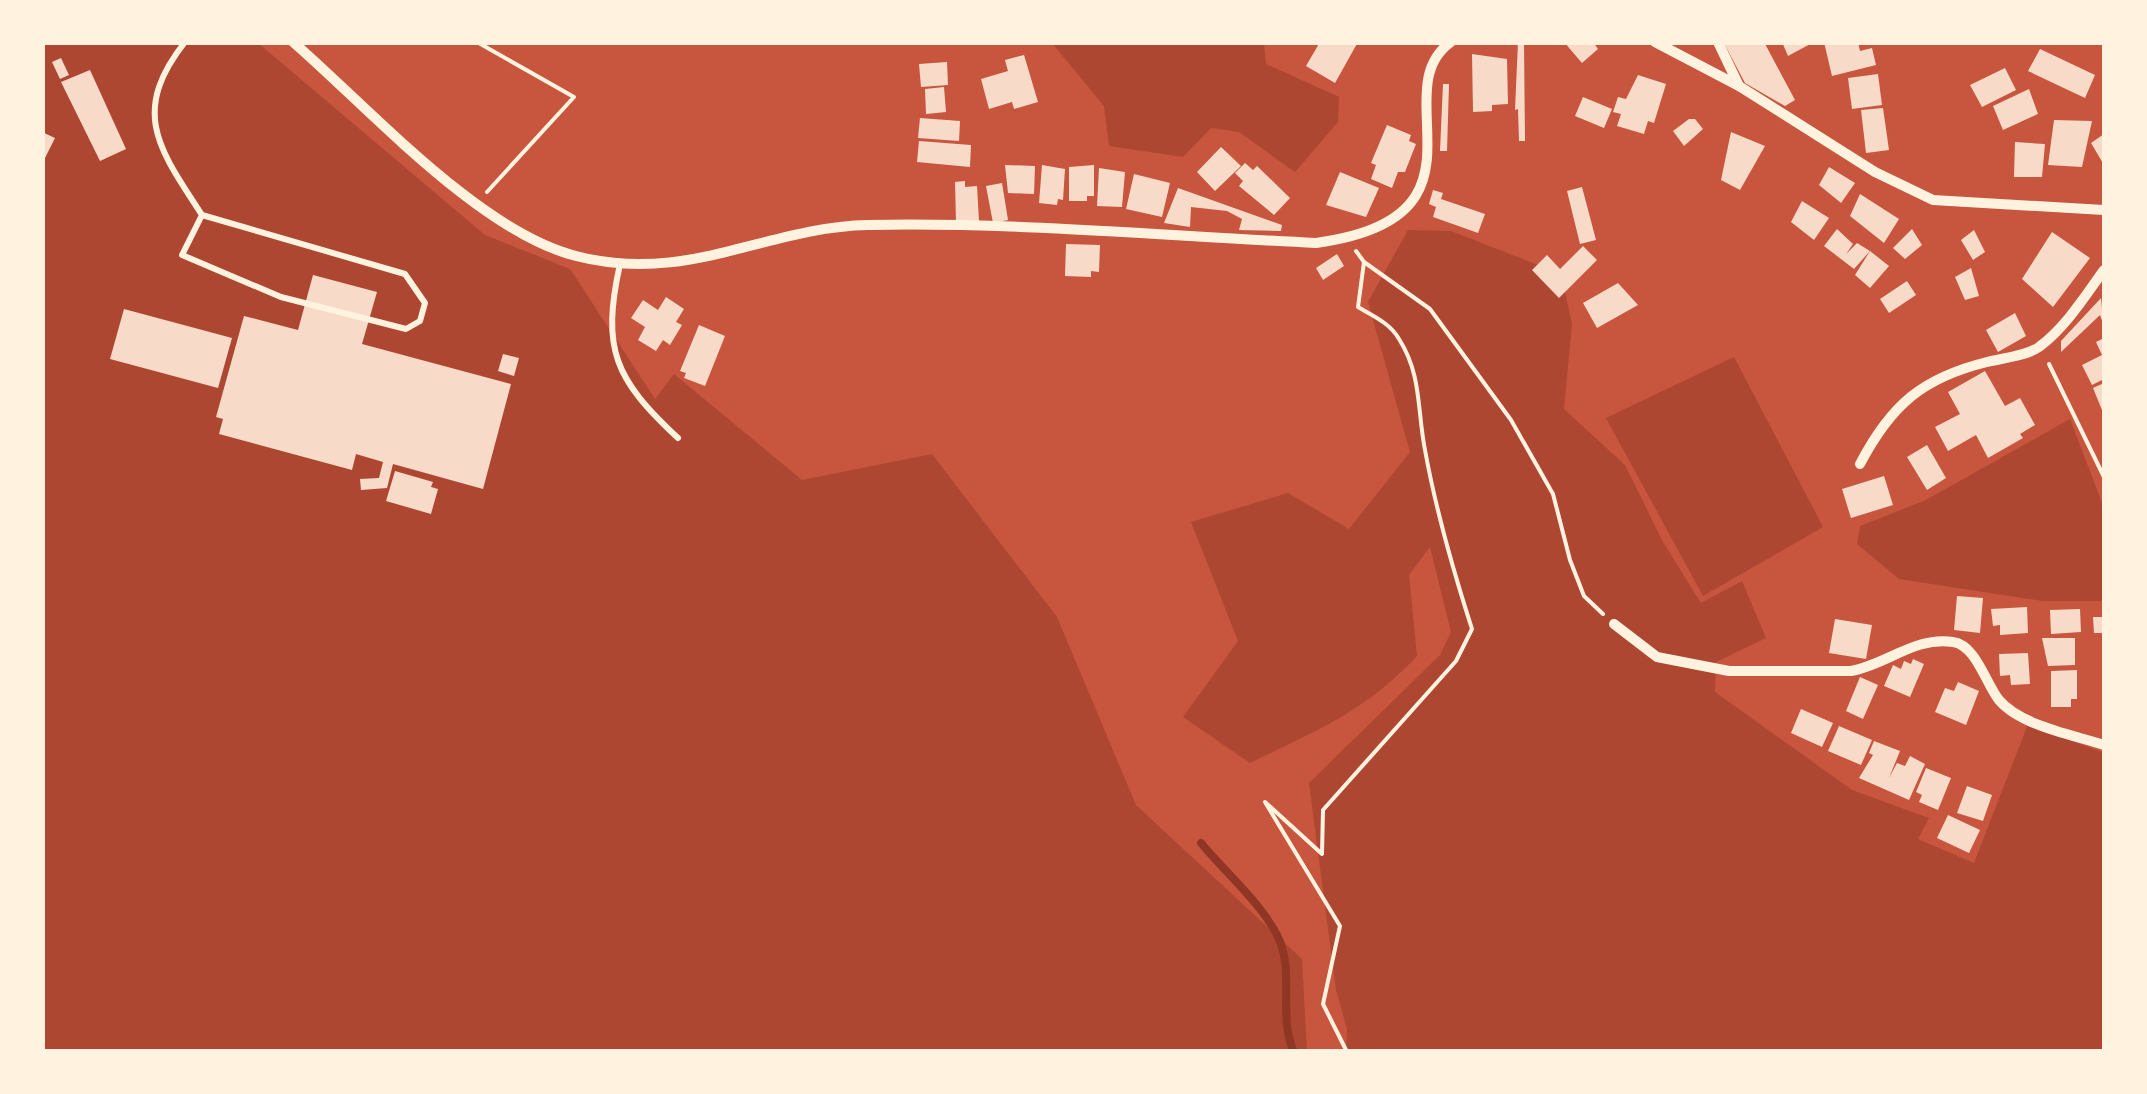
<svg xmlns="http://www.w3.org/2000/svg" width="2147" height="1094" font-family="'Archivo Narrow',sans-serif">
	<rect width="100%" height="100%" fill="#c8553d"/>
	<!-- green -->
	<g fill="#ae4732">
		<polygon points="42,43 258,43 485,235 570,269 655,399 674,374 802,480 932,454 1057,617 1136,805 1302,959 1307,1051 43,1051"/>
		<polygon points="1052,43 1264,43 1266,64 1339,97 1338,122 1295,172 1239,132 1211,128 1183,157 1109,146 1104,106"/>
		<path d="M1408 230 1451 231 1561 274 1572 324 1564 409 1625 465 1663 542 1701 603 1742 581 1766 638 1716 662 1715 692 1852 790 1929 818 1918 839 1974 863 2028 724 2104 753V1051H1346L1347 1029 1336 990 1309 783 1440 655 1451 632 1430 547 1409 575 1417 656C1363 713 1319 729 1250 763L1183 717 1238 641 1191 522 1288 493 1349 529 1410 452 1368 302Z"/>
		<polygon points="1734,357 1823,527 1703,596 1606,418"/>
		<polygon points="2070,419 2104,508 2104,601 2043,601 1899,579 1857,544 1860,526 1926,500"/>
	</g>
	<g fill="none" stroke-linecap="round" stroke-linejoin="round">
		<!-- stream -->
		<path stroke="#8f3625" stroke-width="8" d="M1201 843C1225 872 1260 902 1277 935 1296 971 1277 1016 1294 1052"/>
	</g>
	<!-- building -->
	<g fill="#f7dbc8">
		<polygon points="1320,42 1358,42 1335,83 1306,66"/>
		<polygon points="1518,42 1524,42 1525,141 1519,141 1518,109 1515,110"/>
		<polygon points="1564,42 1593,42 1598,49 1582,63"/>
		<polygon points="1734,42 1764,42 1795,100 1785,106 1745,83 1725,45"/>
		<polygon points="1782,42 1814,42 1788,56"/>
		<polygon points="1824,42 1858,42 1860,51 1872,48 1876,65 1832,76"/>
		<polygon points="2040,49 2095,75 2085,98 2028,71"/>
		<polygon points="1472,54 1507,59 1508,104 1492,105 1492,111 1473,112"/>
		<polygon points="1024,55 1038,102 1014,109 1012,102 989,109 981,79 1008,71 1005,60"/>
		<polygon points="61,58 69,75 60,79 52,62"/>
		<polygon points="947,62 948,85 921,87 919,64"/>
		<polygon points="2005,68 2016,90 1982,107 1970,85"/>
		<polygon points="90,70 126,149 100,161 61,82"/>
		<polygon points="1878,74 1882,105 1852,109 1848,78"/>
		<polygon points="1638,75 1666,84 1654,123 1648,121 1644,134 1617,126 1621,114 1613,112 1618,97 1626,99"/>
		<polygon points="1443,84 1449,84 1447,151 1440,151"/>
		<polygon points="944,87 946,112 926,114 925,89"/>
		<polygon points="2029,89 2038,114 2003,130 1993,106"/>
		<polygon points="1583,97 1612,109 1604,128 1575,116"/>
		<polygon points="1883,108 1889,150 1866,153 1861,110"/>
		<polygon points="920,118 960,121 959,141 918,138"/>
		<polygon points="1689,119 1695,119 1703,129 1684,146 1673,131"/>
		<polygon points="2054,120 2092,121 2082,167 2048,165"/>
		<polygon points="1387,125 1411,135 1409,141 1416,144 1405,172 1398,172 1392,188 1371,179 1376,165 1371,163"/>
		<polygon points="42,132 55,138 42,164"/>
		<polygon points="1731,132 1765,146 1740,190 1721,180"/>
		<polygon points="2104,134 2104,165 2091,143"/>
		<polygon points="919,141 971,145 970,167 917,162"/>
		<polygon points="2015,142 2045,144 2042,177 2014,177"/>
		<polygon points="1221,147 1241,166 1215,191 1197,172"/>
		<polygon points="1245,163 1253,170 1257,166 1290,198 1274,215 1239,186 1243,181 1235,173"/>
		<polygon points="1005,165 1035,166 1034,194 1008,193"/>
		<polygon points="1042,165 1065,169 1063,200 1058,199 1057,205 1039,203"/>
		<polygon points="1094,165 1094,196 1087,196 1087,201 1069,201 1069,167"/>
		<polygon points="1829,167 1855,183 1841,203 1819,185"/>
		<polygon points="1099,168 1125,172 1122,207 1097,206"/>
		<polygon points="1340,172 1379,188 1366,217 1326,205"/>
		<polygon points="1134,174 1170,183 1162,217 1126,209"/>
		<polygon points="965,181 965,187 977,186 979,221 956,222 955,182"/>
		<polygon points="1002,183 1008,220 993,223 986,186"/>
		<polygon points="1582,187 1596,240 1580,244 1567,191"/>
		<polygon points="1178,188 1282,225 1281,231 1239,230 1242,219 1227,211 1191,207 1190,227 1164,223"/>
		<polygon points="1433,190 1443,193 1441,199 1485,214 1478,233 1433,217 1436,207 1429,204"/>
		<polygon points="1860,194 1899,219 1884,243 1850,216"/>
		<polygon points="1802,201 1829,218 1814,240 1791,222"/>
		<polygon points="1837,229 1853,244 1846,254 1857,243 1870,251 1854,269 1824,246"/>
		<polygon points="1912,229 1922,245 1905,259 1893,248"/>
		<polygon points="1974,230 1985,252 1973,260 1961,240"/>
		<polygon points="2052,232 2090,258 2053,307 2022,279"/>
		<polygon points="1066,244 1100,245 1099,272 1091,271 1091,277 1065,276"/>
		<polygon points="1583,246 1597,260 1559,298 1532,270 1547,255 1560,269"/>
		<polygon points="1870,251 1889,266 1870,288 1855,275"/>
		<polygon points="1337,254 1344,266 1323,280 1316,268"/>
		<polygon points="1971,268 1979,296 1965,300 1955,277"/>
		<polygon points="313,275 377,292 362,344 511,384 483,489 393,464 387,488 361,490 360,479 379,478 383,462 356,454 352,470 219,434 223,419 216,417 244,316 298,330"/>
		<polygon points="1907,281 1916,295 1889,313 1880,299"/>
		<polygon points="1618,283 1638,305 1597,328 1583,303"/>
		<polygon points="666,297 684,309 676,322 682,325 670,345 663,340 656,351 638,340 645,327 631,318 643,300 658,310"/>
		<polygon points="2101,298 2104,326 2100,315 2061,352 2061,341"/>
		<polygon points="124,309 232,338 218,388 110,359"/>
		<polygon points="2015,313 2026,336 1998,352 1986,330"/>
		<polygon points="699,325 725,336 705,386 684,378 686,373 680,371"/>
		<polygon points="2104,338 2104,379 2092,385 2082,365 2102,355 2096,342"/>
		<polygon points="503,354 519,358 514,376 498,371"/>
		<polygon points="1985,371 2005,406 2020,398 2035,425 2020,434 2023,438 1988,458 1976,435 1948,451 1935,427 1960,414 1948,392"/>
		<polygon points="2104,383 2104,415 2093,388"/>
		<polygon points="1927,445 1946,478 1927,490 1907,457"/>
		<polygon points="395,471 433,482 431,487 438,489 431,514 386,501"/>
		<polygon points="1884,476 1893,505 1851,518 1842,489"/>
		<polygon points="1957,596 1983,598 1980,633 1954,630"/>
		<polygon points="2027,607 2028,633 2000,635 2000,625 1993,626 1991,609"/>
		<polygon points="2080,609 2081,632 2051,634 2050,610"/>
		<polygon points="2093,617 2104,617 2104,633 2094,633"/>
		<polygon points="1835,619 1872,625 1866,659 1829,653"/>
		<polygon points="2042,638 2075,638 2075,665 2048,666"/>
		<polygon points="2028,653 2030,684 2011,685 2010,675 2000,676 1999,654"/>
		<polygon points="1913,659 1924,664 1910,697 1884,686 1893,665 1901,669 1904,661 1911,664"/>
		<polygon points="2077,670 2077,699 2071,699 2071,707 2051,707 2051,671"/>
		<polygon points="1860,677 1878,685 1863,719 1846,711"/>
		<polygon points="1958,682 1979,691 1966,725 1935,712 1945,688 1954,691"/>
		<polygon points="1801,709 1833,723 1822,747 1791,733"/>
		<polygon points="1839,726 1872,740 1861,765 1828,751"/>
		<polygon points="1874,741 1900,751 1889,778 1897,763 1905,766 1910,756 1925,764 1909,800 1859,778 1873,755 1869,753"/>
		<polygon points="1926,768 1951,778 1938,810 1919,802 1922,795 1916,792"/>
		<polygon points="1967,786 1992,795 1983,821 1957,813"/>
		<polygon points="1948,815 1980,830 1969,853 1937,838"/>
	</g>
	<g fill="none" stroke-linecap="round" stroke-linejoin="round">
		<!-- path -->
		<g stroke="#fff3e0" stroke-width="4">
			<polyline points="477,42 574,97 487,192"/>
			<polyline points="1356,251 1364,262 1430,309 1511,420 1553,494 1570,560 1584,596 1603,614"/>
			<polyline points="2049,364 2104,477"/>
			<path d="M1347 1052 1323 1004 1340 926 1265 802 1322 854 1323 810 1456 661 1472 629C1453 570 1436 511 1425 450 1417 410 1422 375 1399 339 1390 323 1373 316 1358 307L1364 262"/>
		</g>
		<!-- service -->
		<g stroke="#fff3e0" stroke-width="6">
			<path d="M185 42C129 113 160 150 202 215L182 255 281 297 406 329 420 321 425 303 405 274 202 215"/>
			<path d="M620 264C601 350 615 379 678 438"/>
		</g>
		<!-- minor -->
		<g stroke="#fff3e0" stroke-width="10">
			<path d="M293 42C369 108 480 232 576 256 687 285 766 227 868 225 1017 222 1167 236 1316 243 1503 218 1381 91 1451 42"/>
			<polyline points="1655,42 1739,86 1875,172 1933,200 2104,210"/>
			<polyline points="1718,42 1739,86"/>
			<path d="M1860 464C1891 405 1922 378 1987 362 2003 358 2026 356 2039 347 2066 327 2085 296 2104 270"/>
			<path d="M1614 624 1657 657 1729 671H1851C1886 665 1915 636 1953 642 1976 645 1986 684 1999 700 2021 726 2074 735 2104 745"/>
		</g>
	</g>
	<!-- border -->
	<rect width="2147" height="1094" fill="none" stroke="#fff3e0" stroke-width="90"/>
</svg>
